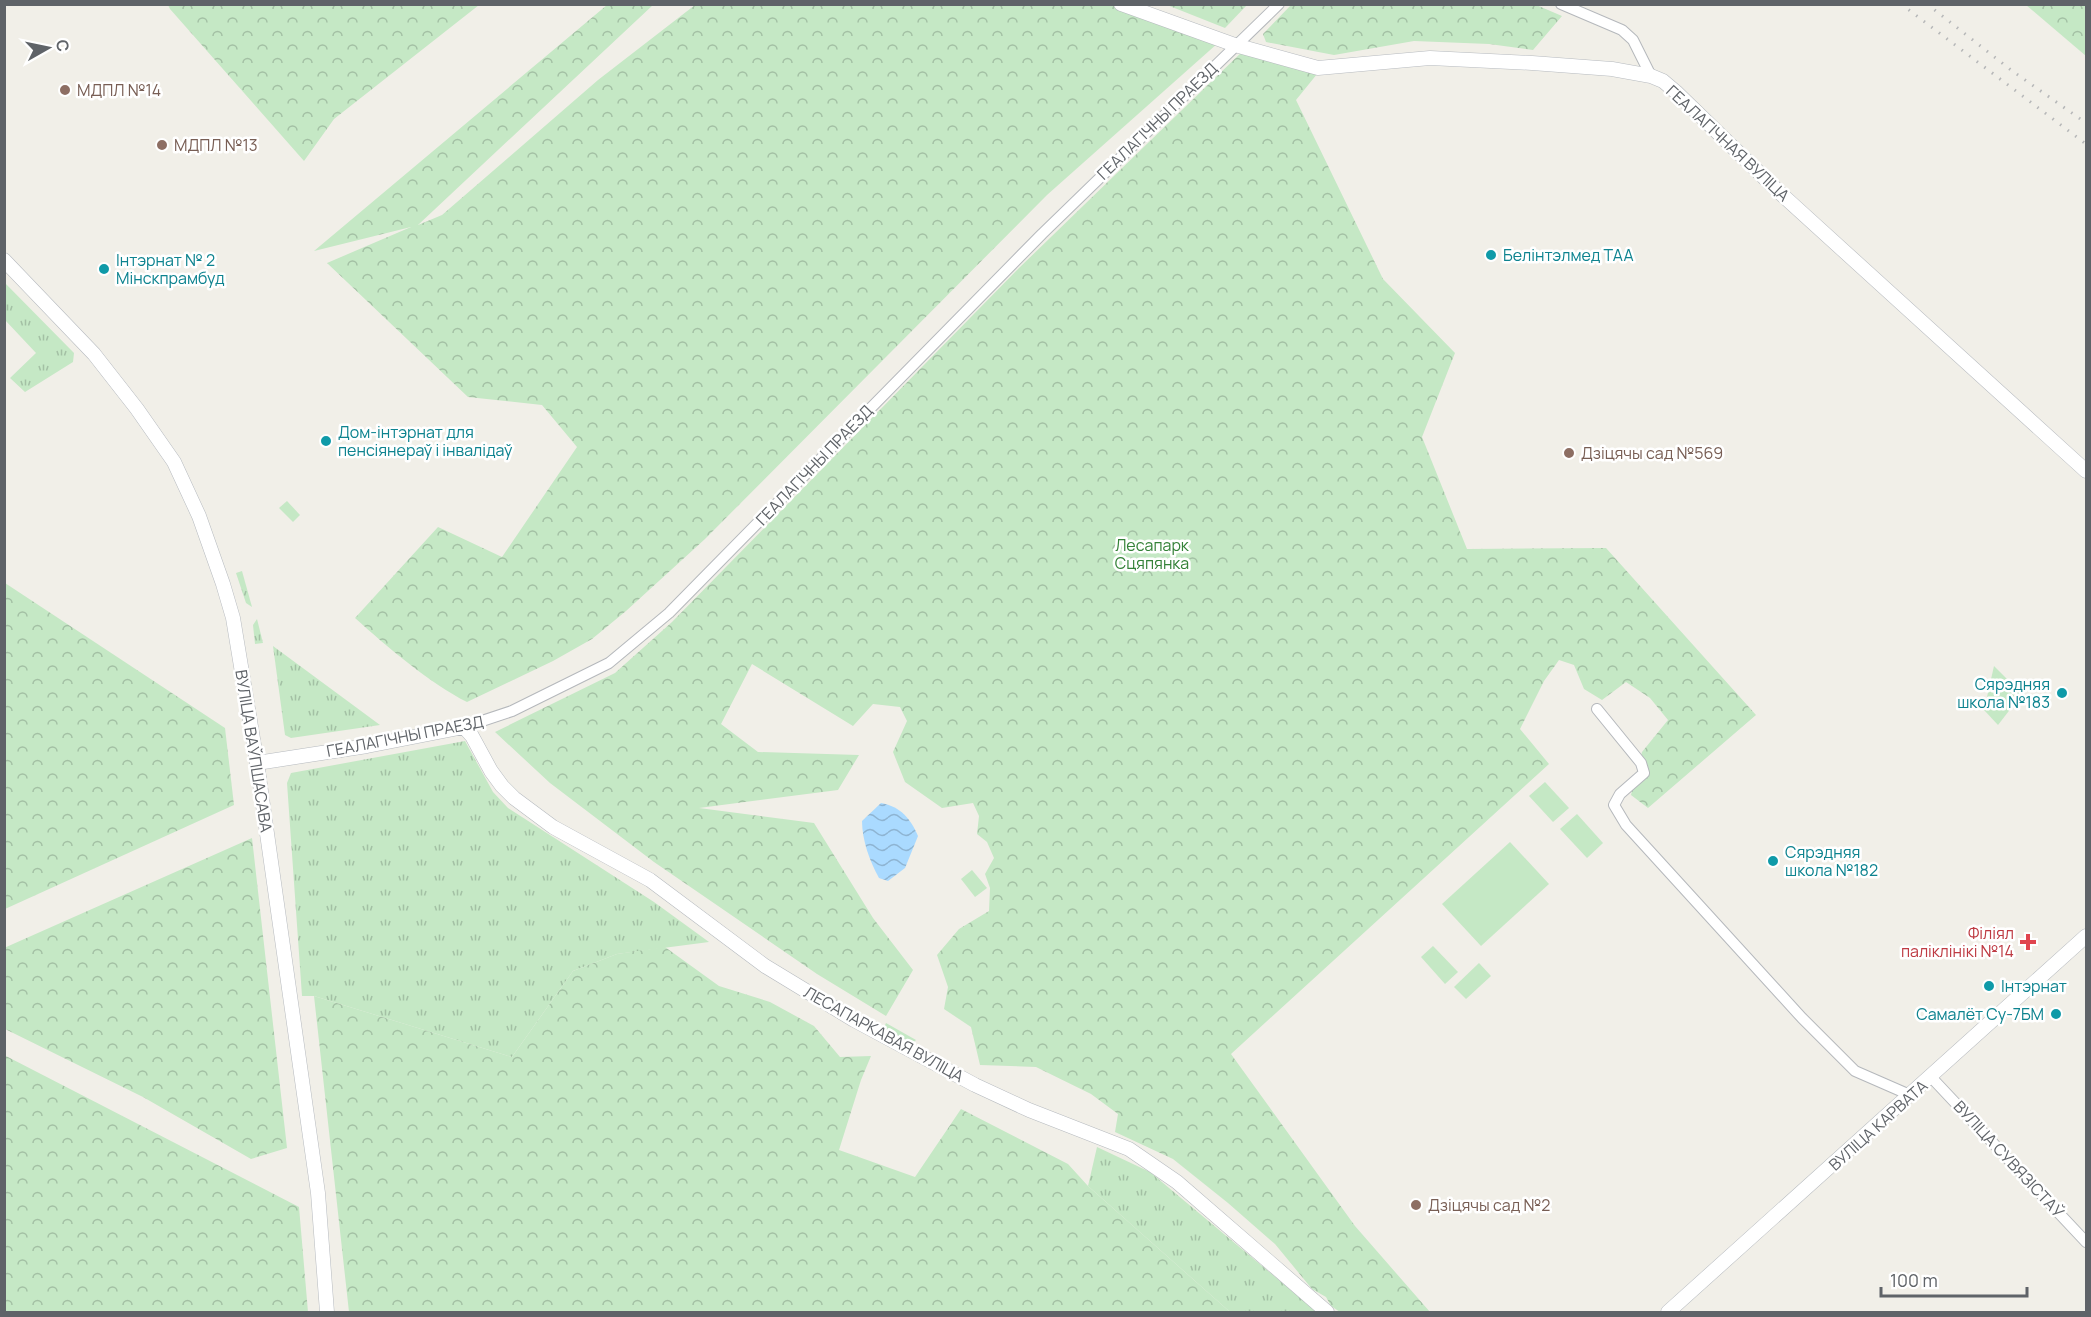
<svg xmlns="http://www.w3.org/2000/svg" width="2091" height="1317" font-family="Manrope,sans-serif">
	<defs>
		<pattern id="grass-tufts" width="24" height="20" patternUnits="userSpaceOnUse" patternTransform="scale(1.5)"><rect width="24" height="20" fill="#c5e8c5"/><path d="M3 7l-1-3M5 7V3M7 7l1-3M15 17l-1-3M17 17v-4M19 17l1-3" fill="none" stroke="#a3c0a4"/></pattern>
		<pattern id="forest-crowns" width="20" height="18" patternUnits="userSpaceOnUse" patternTransform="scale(1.5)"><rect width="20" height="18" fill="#c5e8c5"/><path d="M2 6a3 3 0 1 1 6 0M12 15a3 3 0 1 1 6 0" fill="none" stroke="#a3c0a4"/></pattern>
		<pattern id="water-waves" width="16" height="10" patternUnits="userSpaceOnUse" patternTransform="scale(1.5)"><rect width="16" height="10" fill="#aadaff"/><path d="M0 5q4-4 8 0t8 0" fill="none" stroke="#8eb4d2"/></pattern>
	</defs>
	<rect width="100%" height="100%" fill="#f1efe8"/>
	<!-- grass -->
	<g fill="url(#grass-tufts)">
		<polygon points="4,282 74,353 73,362 25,392 10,378 36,353 5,320"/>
		<polygon points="242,571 252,607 246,603 236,573"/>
		<polygon points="257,619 263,643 255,644 253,625"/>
		<polygon points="273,646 380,725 291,738 285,735"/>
		<polygon points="465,741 493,792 508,808 654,902 709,942 617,954 573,971 512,1057 314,996 302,996 287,783 291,773"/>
		<polygon points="886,1023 916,1040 912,1044 883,1030"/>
		<polygon points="1097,1147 1150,1172 1317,1312 1230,1312 1088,1186"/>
	</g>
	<!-- forest -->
	<g fill="url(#forest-crowns)">
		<polygon points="1534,4 1562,16 1533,50 1489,44 1414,41 1334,55 1266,42 1263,34 1291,5"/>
		<polygon points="168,5 479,5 334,119 304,161 170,9"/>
		<path d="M607 5H653L418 225 442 215 598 80 695 5H1114L1218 43 1047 195 705 539 626 611 592 639 553 661 467 702C431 684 386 646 355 618L438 527 502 557 577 447 542 405 468 397 327 263 411 227 314 251Z"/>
		<polygon points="1167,5 1247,5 1225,28"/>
		<polygon points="2026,5 2086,5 2086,56"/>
		<polygon points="1247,47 1326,63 1296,100 1383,279 1455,353 1422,437 1467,549 1606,548 1756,715 1648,808 1631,795 1642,752 1668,720 1650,698 1626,682 1602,700 1584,689 1574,665 1559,660 1544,681 1520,729 1549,764 1231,1054 1355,1226 1430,1312 1340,1312 1331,1306 1326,1297 1312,1289 1275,1244 1228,1203 1173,1159 1115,1132 1118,1114 1091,1094 1036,1067 980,1065 971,1027 944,1009 948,987 937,955 959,929 989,911 990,888 985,874 994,858 987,842 977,834 979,816 973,803 942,808 905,782 893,752 907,721 900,707 873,704 853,726 752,664 721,724 758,752 859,755 838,790 699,808 814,823 873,918 913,970 886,1016 817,974 654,862 550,783 495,732 615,673 672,622 1019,268"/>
		<polygon points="5,583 225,728 234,805 5,909"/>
		<polygon points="252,838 287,1148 251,1159 143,1097 5,1029 4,948"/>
		<polygon points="665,947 719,986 770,1002 814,1026 840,1057 871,1056 861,1080 839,1150 915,1177 961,1109 1068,1164 1088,1186 1230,1312 349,1312 314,996 512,1057 573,971 617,954"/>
		<polygon points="4,1055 299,1207 308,1312 5,1312"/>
	</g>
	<!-- green -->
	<g fill="#c5e8c5">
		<polygon points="287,501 300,515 293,522 279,508"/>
		<polygon points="1994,666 2022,694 1998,725 1984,710"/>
		<polygon points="1545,782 1569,808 1553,822 1529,796"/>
		<polygon points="1577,814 1603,843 1587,858 1560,829"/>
		<polygon points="1510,842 1549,884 1481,946 1442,904"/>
		<polygon points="972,870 987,888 975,897 961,879"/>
		<polygon points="1433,946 1458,972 1445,984 1421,957"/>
		<polygon points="1479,963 1491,976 1466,999 1454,987"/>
	</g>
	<!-- water -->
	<path fill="url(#water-waves)" d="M881 803C901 807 910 818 918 836L905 868 888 881 879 878C870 862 862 840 862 821Z"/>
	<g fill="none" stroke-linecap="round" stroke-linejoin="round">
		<!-- street casing -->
		<g stroke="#b5b8bc" stroke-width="12">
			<g id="street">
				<polyline points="1561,4 1622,30 1633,40 1651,76"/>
				<polyline points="1597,709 1641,763 1644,773 1620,794 1614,805 1626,825 1802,1018 1855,1071 1910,1095"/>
				<polyline points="464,727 512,711 609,663 669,613 1042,234 1279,4"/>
				<polyline points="1931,1077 2086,1242"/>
			</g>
		</g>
		<!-- secondary casing -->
		<g stroke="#b6babf" stroke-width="15">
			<g id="secondary">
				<polyline points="1121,4 1235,45 1318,68 1430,58 1532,63 1612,69 1651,76 1663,81 1676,92 1779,192 2086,471"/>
				<polyline points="4,260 94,354 137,409 174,462 199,516 223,584 233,618 257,763 318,1193 327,1312"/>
				<polyline points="257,763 367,746 464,727 472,736 491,771 502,786 514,798 553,827 650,880 765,966 854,1020 975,1085 1029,1110 1129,1149 1177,1182 1327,1312"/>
				<polyline points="1668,1312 2086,936"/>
			</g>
		</g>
		<!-- street -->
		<use href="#street" stroke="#fff" stroke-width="10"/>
		<!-- secondary -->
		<use href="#secondary" stroke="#fff" stroke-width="14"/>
		<!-- rail -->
		<g stroke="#b6b7b8" stroke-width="3" stroke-dasharray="1.5 8" stroke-linecap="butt">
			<polyline points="1901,4 2086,144"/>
			<polyline points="1927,4 2011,70 2086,123"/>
		</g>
	</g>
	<!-- markers -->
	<g fill="#8d6e63" stroke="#fff" stroke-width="2">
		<circle cx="65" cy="90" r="6"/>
		<circle cx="162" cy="145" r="6"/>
		<circle cx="1569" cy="453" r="6"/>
		<circle cx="1416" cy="1205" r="6"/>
	</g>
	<g fill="#0f9aa8" stroke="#fff" stroke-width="2">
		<circle cx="1491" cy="255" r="6"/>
		<circle cx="104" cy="269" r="6"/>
		<circle cx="326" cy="441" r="6"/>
		<circle cx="2062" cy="693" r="6"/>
		<circle cx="1773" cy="861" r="6"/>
		<circle cx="1989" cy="986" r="6"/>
		<circle cx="2056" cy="1014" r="6"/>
	</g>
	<path fill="#e0444e" stroke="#fff" stroke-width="2" d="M2025 933h6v6h6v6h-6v6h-6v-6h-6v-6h6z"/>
	<g text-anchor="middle" stroke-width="5" stroke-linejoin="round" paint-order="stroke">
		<!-- education labels -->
		<g font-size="16" fill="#785e54" stroke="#fff" text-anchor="start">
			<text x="77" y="96">МДПЛ №14</text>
			<text x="174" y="151">МДПЛ №13</text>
			<text x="1581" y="459">Дзіцячы сад №569</text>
			<text x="1428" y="1211">Дзіцячы сад №2</text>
		</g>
		<!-- street labels -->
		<g font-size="16" fill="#5f6368" stroke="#fff">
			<text transform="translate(1157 121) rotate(-44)" y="6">ГЕАЛАГІЧНЫ ПРАЕЗД</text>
			<text transform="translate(1728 143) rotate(43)" y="6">ГЕАЛАГІЧНАЯ ВУЛІЦА</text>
			<text transform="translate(814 465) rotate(-46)" y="6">ГЕАЛАГІЧНЫ ПРАЕЗД</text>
			<text transform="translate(405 736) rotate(-11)" y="6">ГЕАЛАГІЧНЫ ПРАЕЗД</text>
			<text transform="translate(254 751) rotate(81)" y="6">ВУЛІЦА ВАЎПШАСАВА</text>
			<text transform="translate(884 1034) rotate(29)" y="6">ЛЕСАПАРКАВАЯ ВУЛІЦА</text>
			<text transform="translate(1878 1125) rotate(-42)" y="6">ВУЛІЦА КАРВАТА</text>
			<text transform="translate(2009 1159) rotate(47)" y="6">ВУЛІЦА СУВЯЗІСТАЎ</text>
		</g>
		<!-- culture labels -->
		<g font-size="16" fill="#0d838f" stroke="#fff" text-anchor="start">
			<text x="1503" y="261">Белінтэлмед ТАА</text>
			<text x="116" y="266">Інтэрнат № 2<tspan x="116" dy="18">Мінскпрамбуд</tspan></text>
			<text x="338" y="438">Дом-інтэрнат для<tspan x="338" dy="18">пенсіянераў і інвалідаў</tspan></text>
			<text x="2050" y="690" text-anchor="end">Сярэдняя<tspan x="2050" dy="18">школа №183</tspan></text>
			<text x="1785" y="858">Сярэдняя<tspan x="1785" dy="18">школа №182</tspan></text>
			<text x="2001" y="992">Інтэрнат</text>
			<text x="2044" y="1020" text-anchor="end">Самалёт Су-7БМ</text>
		</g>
		<!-- park labels -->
		<g font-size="16" fill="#348238" stroke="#fff">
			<text x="1152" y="551">Лесапарк<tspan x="1152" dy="18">Сцяпянка</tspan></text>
		</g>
		<!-- health labels -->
		<g font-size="16" fill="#be3a42" stroke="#fff" text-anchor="end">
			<text x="2014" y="939">Філіял<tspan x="2014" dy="18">паліклінікі №14</tspan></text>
		</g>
	</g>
	<!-- border -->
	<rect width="2091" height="1317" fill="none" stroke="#5f6368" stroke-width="12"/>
	<!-- north arrow -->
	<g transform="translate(48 48) rotate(81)" stroke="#ffffff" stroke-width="4.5" paint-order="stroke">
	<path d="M0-4.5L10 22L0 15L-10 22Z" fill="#5f6368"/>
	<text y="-9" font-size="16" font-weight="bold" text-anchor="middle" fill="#5f6368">С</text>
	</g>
	<!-- scale -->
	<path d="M1881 1287v9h146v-9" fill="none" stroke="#5f6368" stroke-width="3"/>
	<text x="1890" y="1287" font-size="18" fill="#5f6368" stroke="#ffffff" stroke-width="4.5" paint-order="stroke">100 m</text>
</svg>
